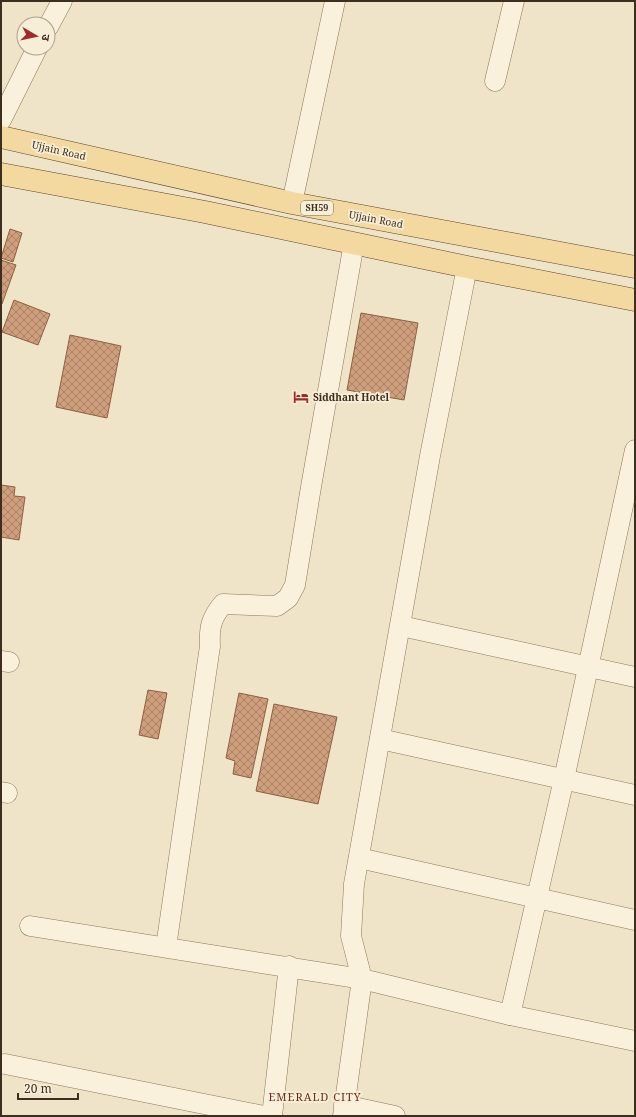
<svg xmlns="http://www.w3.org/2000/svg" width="636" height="1117" font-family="'Noto Serif','Noto Sans Devanagari',serif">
	<defs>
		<pattern id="building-cross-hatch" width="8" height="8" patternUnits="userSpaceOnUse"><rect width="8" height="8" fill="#cf9f7d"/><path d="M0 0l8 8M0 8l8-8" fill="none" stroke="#a98266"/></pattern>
	</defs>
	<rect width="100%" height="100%" fill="#f0e4c8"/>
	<!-- building -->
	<g fill="url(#building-cross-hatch)" stroke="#8d5f41">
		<polygon points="10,229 22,233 13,262 1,258"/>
		<polygon points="1,260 16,265 2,304 1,303"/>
		<polygon points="14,300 50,314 38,345 2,332"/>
		<polygon points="361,313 418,323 404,400 347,390"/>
		<polygon points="70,335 121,346 107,418 56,407"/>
		<polygon points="1,485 15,487 14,496 25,497 19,540 1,537"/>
		<polygon points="148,690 167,693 158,739 139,735"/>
		<polygon points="239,693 268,699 251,778 233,774 235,761 226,758"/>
		<polygon points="274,704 337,717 318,804 256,791"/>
	</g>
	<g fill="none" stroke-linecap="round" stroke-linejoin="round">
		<!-- minor casing -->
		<g stroke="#8d765c" stroke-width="21">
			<g id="minor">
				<polyline points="48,27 62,1"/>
				<polyline points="495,81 514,1"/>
				<polyline points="1,120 37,48"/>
				<polyline points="292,203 335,1"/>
				<polyline points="401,626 635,677"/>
				<polyline points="1,661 9,662"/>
				<polyline points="380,739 635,795"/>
				<polyline points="1,792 7,793"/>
				<polyline points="359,858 635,920"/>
				<polyline points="30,926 362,979 351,936 354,884 430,456 467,267"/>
				<path d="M166 947 210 646C209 628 211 618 223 604L277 606 288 598 295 585 311 487 354 243"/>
				<polyline points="510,1015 564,779 635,450"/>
				<polyline points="5,1064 264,1116"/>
				<polyline points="344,1105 395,1116"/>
				<polyline points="272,1116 289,966"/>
				<polyline points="343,1116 362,979 510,1015 635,1041"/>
			</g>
		</g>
		<!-- major casing -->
		<g stroke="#5b4430" stroke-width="23">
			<g id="major">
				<polyline points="1,137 292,203 635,267"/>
				<polyline points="1,174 205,212 467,267 635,300"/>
			</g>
		</g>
		<!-- minor -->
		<use href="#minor" stroke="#faf1dc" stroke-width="20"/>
		<!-- major -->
		<use href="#major" stroke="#f3d9a0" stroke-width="22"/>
	</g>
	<!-- icons -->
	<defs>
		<g id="hotel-bare" transform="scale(1.2)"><path d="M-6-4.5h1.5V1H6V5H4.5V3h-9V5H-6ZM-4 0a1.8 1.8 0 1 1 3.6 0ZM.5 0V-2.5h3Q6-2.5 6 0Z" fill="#9e2a2b" stroke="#f7eed8" stroke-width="2.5" paint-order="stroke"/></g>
	</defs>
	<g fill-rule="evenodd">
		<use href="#hotel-bare" x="301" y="397"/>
	</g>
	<g text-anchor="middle" stroke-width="3.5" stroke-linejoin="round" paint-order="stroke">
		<!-- shield labels -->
		<rect fill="#f7eed8" stroke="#756857" stroke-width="1" x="301" y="201" width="32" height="14" rx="3"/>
		<g font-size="9" font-weight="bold" fill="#3d2e20">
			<text x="317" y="211">SH59</text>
		</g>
		<!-- street labels -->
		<g font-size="10" fill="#3d2e20" stroke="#f7eed8">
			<text transform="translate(59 150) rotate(13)" y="4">Ujjain Road</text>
			<text transform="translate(376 219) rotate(11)" y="4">Ujjain Road</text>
		</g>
		<!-- poi labels -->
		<g font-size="10" font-weight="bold" fill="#3d2e20" stroke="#f7eed8" text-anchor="start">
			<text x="313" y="401">Siddhant Hotel</text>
		</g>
		<!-- neighbourhood labels -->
		<g font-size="11" letter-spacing="1" fill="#6b2e1e" stroke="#f7eed8">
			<text x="315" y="1101">EMERALD CITY</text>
		</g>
	</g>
	<!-- border -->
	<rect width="636" height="1117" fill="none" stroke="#3d2e20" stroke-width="4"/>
	<!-- north arrow -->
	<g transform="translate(36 36) rotate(99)"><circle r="19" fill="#f7eed8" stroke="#ada18e"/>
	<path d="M0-3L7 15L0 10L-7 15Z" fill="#9e2a2b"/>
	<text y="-6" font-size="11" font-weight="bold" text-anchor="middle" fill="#3d2e20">उ</text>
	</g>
	<!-- scale -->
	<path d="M18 1093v6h60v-6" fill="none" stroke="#3d2e20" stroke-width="2"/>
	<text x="24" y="1093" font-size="12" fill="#3d2e20" stroke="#f7eed8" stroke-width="3" paint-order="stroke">20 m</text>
</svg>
